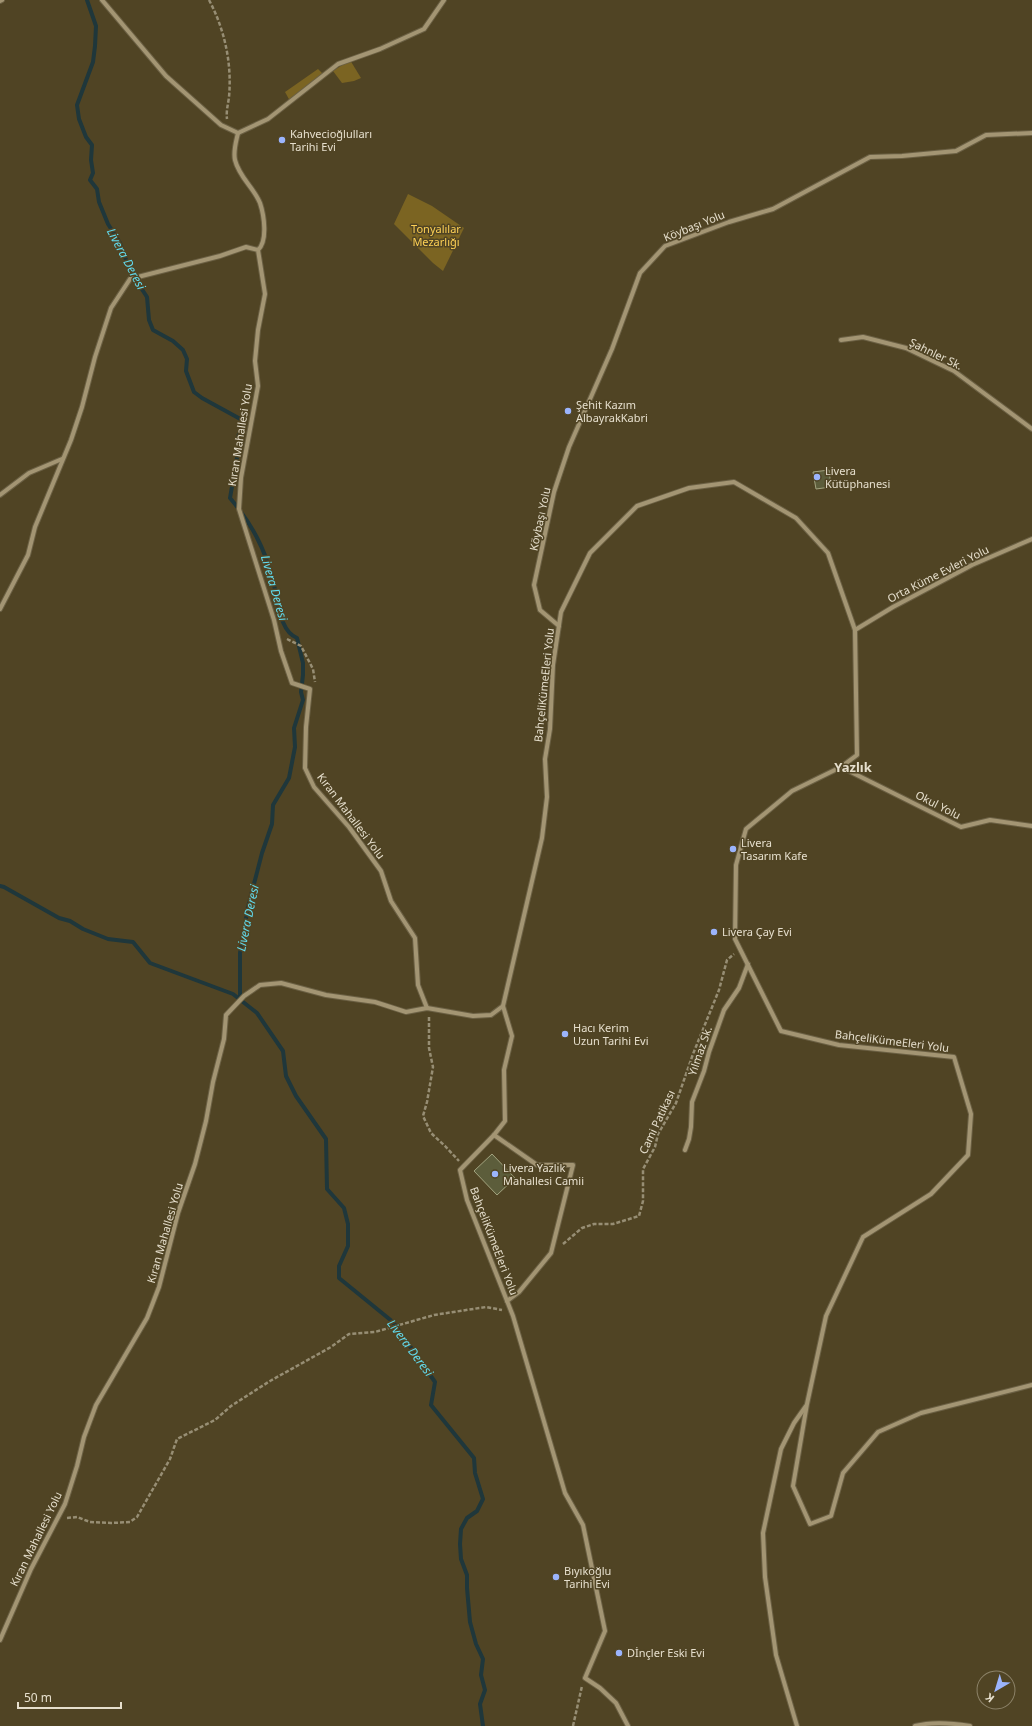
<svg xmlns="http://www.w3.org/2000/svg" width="1032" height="1726" font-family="'Noto Sans',sans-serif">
	<rect width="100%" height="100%" fill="#504424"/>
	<!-- green -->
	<g fill="#7b6422">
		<polygon points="350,60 361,78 354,81 342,83 333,71"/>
		<polygon points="318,69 324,75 290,101 285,92"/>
		<polygon points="408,194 432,206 464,228 443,271 433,263 394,224"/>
	</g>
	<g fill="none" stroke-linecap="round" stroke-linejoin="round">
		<!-- stream -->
		<g stroke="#1f373b" stroke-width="4">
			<path d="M87 0 96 26 95 46 93 62 77 105 79 119 86 137 92 145 91 160 93 173 90 180 97 189 99 202 108 224 120 243 130 271 147 297 149 320 153 330 173 341 183 350 187 359 186 371 194 392 202 398 244 421 238 437V452L230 498C247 518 260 539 268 564 270 571 273 574 273 582 279 599 278 630 297 638L303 663V675L301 692 303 700 294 728 295 747 289 778 273 805 272 824 262 853 248 907 240 953V1000"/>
			<polyline points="0,886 4,887 59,918 70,921 83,929 108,939 133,942 150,963 233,994 257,1013 283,1051 286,1076 296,1096 326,1139 327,1189 344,1208 348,1224 348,1246 339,1266 339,1278 393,1322 435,1382 431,1405 474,1458 475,1473 483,1499 477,1511 467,1518 461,1529 460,1544 461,1559 467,1575 467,1588 470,1622 476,1644 483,1659 481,1675 485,1690 480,1704 483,1726"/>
		</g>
	</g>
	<!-- building -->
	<g fill="#5c5d3b" stroke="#a2a37f">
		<polygon points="829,470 831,487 816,489 813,472"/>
		<polygon points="492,1154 515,1178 497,1195 474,1171"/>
	</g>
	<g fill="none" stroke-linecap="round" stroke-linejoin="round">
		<!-- street casing -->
		<g stroke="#6b6044" stroke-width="6">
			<g id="street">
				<polyline points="102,0 166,76 221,125 238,133 268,119 338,64 380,49 424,29 444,0"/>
				<polyline points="0,1 2,0"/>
				<path d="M238 133C236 142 233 151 235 160 239 177 254 188 260 203 264 215 268 241 258 250"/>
				<polyline points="841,340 863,337 906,348 954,371 1032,429"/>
				<polyline points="0,495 29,473 62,459"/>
				<polyline points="0,609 28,555 35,527 71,440 82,407 95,357 111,308 130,279 220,256 246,247 258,250 265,294 258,330 255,361 258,386 241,478 239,509 274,620 281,651 292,683 310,689 306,727 305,768 314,787 349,827 381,871 391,901 415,938 418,985 427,1008"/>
				<polyline points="559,626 540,610 534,585 554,492 569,447 612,349 640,273 665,246 729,222 773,209 870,157 902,156 956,151 986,135 1032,133"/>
				<polyline points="855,630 893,607 972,565 1032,539"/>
				<polyline points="841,767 961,827 990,820 1032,826"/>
				<polyline points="494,1135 537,1165 573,1165 551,1253 519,1292 507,1301"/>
				<polyline points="685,1150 689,1139 691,1127 692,1102 704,1071 709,1052 724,1010 739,988 748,964"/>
				<polyline points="0,1640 31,1569 65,1504 77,1466 84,1437 96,1405 147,1318 159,1287 178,1213 195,1164 206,1121 213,1082 224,1039 226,1015 244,996 260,985 281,983 326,995 375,1002 406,1012 427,1008 473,1016 491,1015 503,1006"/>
				<polyline points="628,1726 616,1703 600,1688 585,1678 605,1631 583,1525 565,1493 513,1316 467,1200 460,1170 494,1135 505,1121 504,1070 512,1036 503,1006 542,838 547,797 545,759 550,729 553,665 561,612 590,553 637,506 689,488 734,482 796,518 828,553 855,630 857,755 841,767 792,791 746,829 736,865 735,939 781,1031 839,1045 954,1057 971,1114 968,1155 931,1194 863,1237 826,1316 807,1404 793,1486 810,1524 831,1516 843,1473 878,1432 921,1413 1032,1385"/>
				<polyline points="797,1726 776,1655 765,1577 763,1533 781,1449 794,1423 806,1406"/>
				<path d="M915 1726C933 1721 952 1723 970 1726"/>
			</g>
		</g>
		<!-- path -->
		<g stroke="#978e74" stroke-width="2.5" stroke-dasharray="4 2" stroke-linecap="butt">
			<path d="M209 0C225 30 232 64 229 97 228 105 226 111 227 119"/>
			<polyline points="287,639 301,646 313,669 315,682"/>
			<polyline points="429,1017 429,1048 433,1067 427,1102 423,1116 431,1133 445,1146 459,1161"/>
			<polyline points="563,1244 582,1228 594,1224 613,1224 639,1216 643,1201 643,1169 655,1147 658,1134 676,1103 693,1054 719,990 727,960 734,954"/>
			<polyline points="67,1518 77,1517 90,1522 111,1523 130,1522 137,1517 170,1459 177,1439 215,1420 231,1406 270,1381 331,1347 349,1334 375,1332 434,1315 486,1307 502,1310"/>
			<polyline points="573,1726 582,1686"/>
		</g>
		<!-- street -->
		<use href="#street" stroke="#a39573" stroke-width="4"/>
	</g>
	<!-- markers -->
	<g fill="#9bb4fd" stroke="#504424" stroke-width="1.5">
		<circle cx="282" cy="140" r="4"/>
		<circle cx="568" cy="411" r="4"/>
		<circle cx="817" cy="477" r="4"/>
		<circle cx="733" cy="849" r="4"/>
		<circle cx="714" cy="932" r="4"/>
		<circle cx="565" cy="1034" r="4"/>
		<circle cx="495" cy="1174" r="4"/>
		<circle cx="556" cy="1577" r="4"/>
		<circle cx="619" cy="1653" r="4"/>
	</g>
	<g text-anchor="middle" stroke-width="3" stroke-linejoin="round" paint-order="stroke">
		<!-- poi labels -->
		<g font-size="11" fill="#e6dfcd" stroke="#504424" text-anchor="start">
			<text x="290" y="138">Kahvecioğlulları<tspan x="290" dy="13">Tarihi Evi</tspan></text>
			<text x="576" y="409">Şehit Kazım<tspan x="576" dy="13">AlbayrakKabri</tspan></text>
			<text x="825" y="475">Livera<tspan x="825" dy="13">Kütüphanesi</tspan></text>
			<text x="741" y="847">Livera<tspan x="741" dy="13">Tasarım Kafe</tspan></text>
			<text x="722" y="936">Livera Çay Evi</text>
			<text x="573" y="1032">Hacı Kerim<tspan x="573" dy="13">Uzun Tarihi Evi</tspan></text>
			<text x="503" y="1172">Livera Yazlık<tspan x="503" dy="13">Mahallesi Camii</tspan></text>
			<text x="564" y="1575">Bıyıkoğlu<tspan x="564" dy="13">Tarihi Evi</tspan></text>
			<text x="627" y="1657">Dİnçler Eski Evi</text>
		</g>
		<!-- street labels -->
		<g font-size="11" fill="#e6dfcd" stroke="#504424">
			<text transform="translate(694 226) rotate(-22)" y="4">Köybaşı Yolu</text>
			<text transform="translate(936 354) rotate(26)" y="4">Şahnler Sk.</text>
			<text transform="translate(240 435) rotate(-81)" y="4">Kıran Mahallesi Yolu</text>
			<text transform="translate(540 519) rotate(-78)" y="4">Köybaşı Yolu</text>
			<text transform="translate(938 574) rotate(-27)" y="4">Orta Küme Evleri Yolu</text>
			<text transform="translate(544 685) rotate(-84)" y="4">BahçeliKümeEleri Yolu</text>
			<text transform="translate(938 805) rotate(27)" y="4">Okul Yolu</text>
			<text transform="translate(351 816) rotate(53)" y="4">Kıran Mahallesi Yolu</text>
			<text transform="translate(892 1041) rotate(7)" y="4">BahçeliKümeEleri Yolu</text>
			<text transform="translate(700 1051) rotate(-71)" y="4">Yılmaz Sk.</text>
			<text transform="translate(657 1122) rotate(-65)" y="4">Cami Patikası</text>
			<text transform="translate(165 1233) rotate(-74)" y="4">Kıran Mahallesi Yolu</text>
			<text transform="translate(494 1241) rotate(69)" y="4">BahçeliKümeEleri Yolu</text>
			<text transform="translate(36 1539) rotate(-64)" y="4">Kıran Mahallesi Yolu</text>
		</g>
		<!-- park labels -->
		<g font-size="11" fill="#fdd054" stroke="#504424">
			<text x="436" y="233">Tonyalılar<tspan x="436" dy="13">Mezarlığı</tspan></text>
		</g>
		<!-- water labels -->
		<g font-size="12" font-style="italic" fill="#61daed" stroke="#504424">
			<text transform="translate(126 259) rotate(62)" y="4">Livera Deresi</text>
			<text transform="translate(274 588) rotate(74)" y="4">Livera Deresi</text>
			<text transform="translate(248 918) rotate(-78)" y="4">Livera Deresi</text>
			<text transform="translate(410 1348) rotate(53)" y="4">Livera Deresi</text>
		</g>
		<!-- quarter labels -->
		<g font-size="13" font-weight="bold" fill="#e6dfcd" stroke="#504424">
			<text x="853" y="772">Yazlık</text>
		</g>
	</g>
	<!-- north arrow -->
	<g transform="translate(996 1690) rotate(218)"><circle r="19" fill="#504424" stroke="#8c8268"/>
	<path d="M0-3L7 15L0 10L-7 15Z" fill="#9bb4fd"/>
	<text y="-6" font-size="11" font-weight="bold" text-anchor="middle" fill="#e6dfcd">K</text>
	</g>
	<!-- scale -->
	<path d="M18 1702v6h103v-6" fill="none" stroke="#e6dfcd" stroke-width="2"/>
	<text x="24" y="1702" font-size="12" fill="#e6dfcd" stroke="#504424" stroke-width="3" paint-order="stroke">50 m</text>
</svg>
